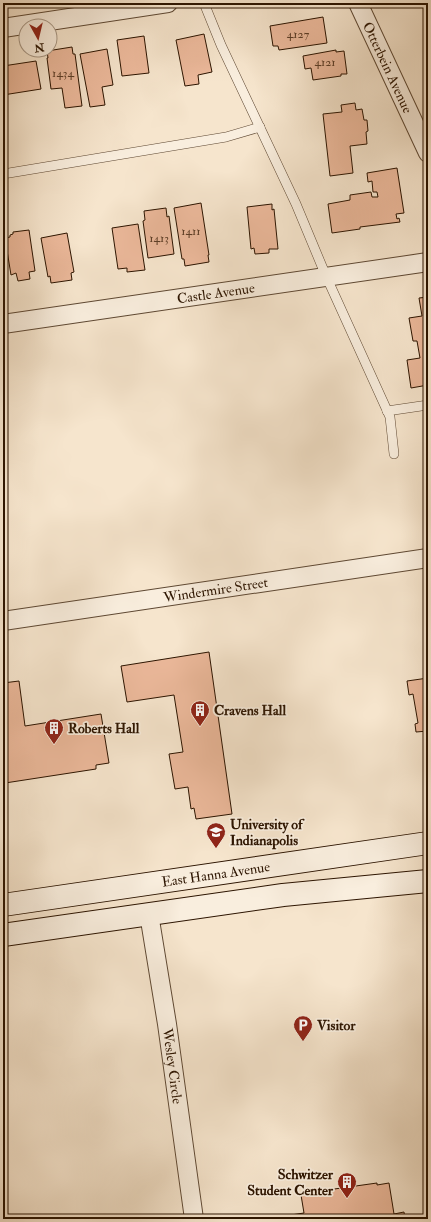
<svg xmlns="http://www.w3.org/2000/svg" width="431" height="1222" font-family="'IM FELL Double Pica',serif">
	<rect width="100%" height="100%" fill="#f6e5cd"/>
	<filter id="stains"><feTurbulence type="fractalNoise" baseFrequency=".005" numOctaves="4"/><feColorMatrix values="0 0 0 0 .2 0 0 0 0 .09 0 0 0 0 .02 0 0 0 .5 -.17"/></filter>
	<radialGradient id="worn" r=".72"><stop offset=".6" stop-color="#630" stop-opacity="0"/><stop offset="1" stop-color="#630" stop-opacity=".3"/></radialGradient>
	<!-- building -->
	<g fill="#ebb89a" stroke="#2c1400">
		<polygon points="323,17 327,43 279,50 278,46 273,46 270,26"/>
		<polygon points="204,34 212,72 198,75 199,84 185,86 176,40"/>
		<polygon points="144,36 149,73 122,76 117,40"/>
		<polygon points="72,47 73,54 75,54 82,106 65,108 62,88 51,89 47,58 48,58 47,51"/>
		<polygon points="107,49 113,85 102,87 105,105 90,107 80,54"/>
		<polygon points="336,50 336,52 344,51 347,74 341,74 341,76 313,80 311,68 305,69 303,56"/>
		<polygon points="36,61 41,89 3,95 3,66"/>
		<polygon points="355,103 356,110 362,109 364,120 367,120 368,131 366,132 367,144 350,146 353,173 330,176 323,114 342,112 341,105"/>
		<polygon points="397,168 404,213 396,214 397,219 399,218 400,222 360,227 360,229 332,233 328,204 350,200 350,195 371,192 372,197 378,197 377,192 373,192 372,181 368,182 367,173"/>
		<polygon points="201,203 209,255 208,255 209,262 185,266 184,259 182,259 174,208"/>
		<polygon points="272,204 272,210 274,209 278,249 269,249 269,253 255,254 254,248 251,249 247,207"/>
		<polygon points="166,208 167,217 169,216 174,254 148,258 143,221 145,220 144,211"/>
		<polygon points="138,224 145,270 127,272 127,268 118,269 112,228"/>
		<polygon points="29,230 35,271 29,272 30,279 18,281 16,273 11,275 5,238 10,237 10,235 13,234 13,232"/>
		<polygon points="67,233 74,272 71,273 72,280 51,283 50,276 48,277 41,238"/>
		<polygon points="428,297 428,385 411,388 407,360 420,358 417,341 413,341 409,318 422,316 419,298"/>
		<polygon points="209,652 232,814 196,819 194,808 191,809 188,787 175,789 169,754 183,752 174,695 127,702 121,666"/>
		<polygon points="428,678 428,731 416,732 415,724 418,723 413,694 409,695 407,681"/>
		<polygon points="19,681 25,726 101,714 109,763 96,765 96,769 5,783 3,772 3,683"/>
		<polygon points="425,997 428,997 428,1015"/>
		<polygon points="377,1183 377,1185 389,1183 394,1214 404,1212 405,1219 264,1219 304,1213 301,1195 314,1193 313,1192"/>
	</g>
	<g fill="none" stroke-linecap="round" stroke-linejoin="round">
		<!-- service casing -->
		<g stroke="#5e4833" stroke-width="10">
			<g id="service">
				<polyline points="204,3 221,45 296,204 326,276 390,417 394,454"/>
				<polyline points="3,174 226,137 260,127"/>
				<polyline points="387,411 428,405"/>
			</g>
		</g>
		<!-- minor casing -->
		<g stroke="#5e4833" stroke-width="20">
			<g id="minor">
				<path id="s1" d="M358 3 428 153"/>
				<polyline points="3,28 168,3"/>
				<path id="s2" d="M3 324 428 262"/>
				<path id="s3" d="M3 621 428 558"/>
				<path id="s4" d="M149 914 167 1024 194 1219"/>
			</g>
		</g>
		<!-- secondary casing -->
		<g stroke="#2c1400" stroke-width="24">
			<g id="secondary">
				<path id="s5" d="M3 905 428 843"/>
				<polyline points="3,935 283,895 428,881"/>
			</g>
		</g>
		<!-- service -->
		<use href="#service" stroke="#f9eede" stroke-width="9"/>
		<!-- minor -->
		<use href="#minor" stroke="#f9eede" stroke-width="18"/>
		<!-- secondary -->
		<use href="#secondary" stroke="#f9eede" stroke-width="22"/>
	</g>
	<!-- icons -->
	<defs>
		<g id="building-pin" transform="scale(1)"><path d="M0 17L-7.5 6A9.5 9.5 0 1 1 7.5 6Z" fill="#8f2418" stroke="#f9eede"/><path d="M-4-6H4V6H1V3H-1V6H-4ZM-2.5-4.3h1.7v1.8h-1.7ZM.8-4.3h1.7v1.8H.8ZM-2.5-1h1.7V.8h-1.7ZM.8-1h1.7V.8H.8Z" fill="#fff"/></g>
		<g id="university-pin" transform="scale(1)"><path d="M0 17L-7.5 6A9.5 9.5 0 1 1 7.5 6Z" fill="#8f2418" stroke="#f9eede"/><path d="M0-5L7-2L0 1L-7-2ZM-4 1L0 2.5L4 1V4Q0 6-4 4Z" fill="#fff"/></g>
		<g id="parking-pin" transform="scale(1)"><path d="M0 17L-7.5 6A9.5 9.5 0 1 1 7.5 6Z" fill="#8f2418" stroke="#f9eede"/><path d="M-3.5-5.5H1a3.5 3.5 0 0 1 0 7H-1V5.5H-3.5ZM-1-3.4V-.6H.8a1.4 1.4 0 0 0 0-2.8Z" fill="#fff"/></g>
	</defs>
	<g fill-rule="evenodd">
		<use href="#building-pin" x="200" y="710"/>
		<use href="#building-pin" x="54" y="728"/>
		<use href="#university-pin" x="216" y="832"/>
		<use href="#parking-pin" x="303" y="1025"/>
		<use href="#building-pin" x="347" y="1182"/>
	</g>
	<g text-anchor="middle" stroke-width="3.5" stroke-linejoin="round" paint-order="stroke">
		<!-- number labels -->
		<g font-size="12" fill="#5c3d26">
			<text x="298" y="38">4127</text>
			<text x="325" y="66">4121</text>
			<text x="63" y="77">1434</text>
			<text x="191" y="235">1411</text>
			<text x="159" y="242">1413</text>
		</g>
		<!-- street labels -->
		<g font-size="14" fill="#2c1400" stroke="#f9eede">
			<text dy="5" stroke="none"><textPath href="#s1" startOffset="71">Otterbein Avenue</textPath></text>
			<text dy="5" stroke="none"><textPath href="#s2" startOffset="215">Castle Avenue</textPath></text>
			<text dy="5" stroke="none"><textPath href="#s3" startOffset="215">Windermire Street</textPath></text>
			<text dy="5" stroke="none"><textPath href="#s5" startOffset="215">East Hanna Avenue</textPath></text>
			<text dy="5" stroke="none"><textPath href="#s4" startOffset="154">Wesley Circle</textPath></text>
		</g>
		<!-- poi labels -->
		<g font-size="14" font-weight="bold" fill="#2c1400" stroke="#f9eede" text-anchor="start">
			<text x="214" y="715">Cravens Hall</text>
			<text x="68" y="733">Roberts Hall</text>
			<text x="230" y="829">University of<tspan x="230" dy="16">Indianapolis</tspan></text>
			<text x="317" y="1030">Visitor</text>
			<text x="333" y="1179" text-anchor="end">Schwitzer<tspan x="333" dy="16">Student Center</tspan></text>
		</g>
	</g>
	<!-- margin -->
	<rect width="431" height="1222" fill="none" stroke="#f6e5cd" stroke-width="16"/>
	<rect x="4" y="4" width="423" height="1214" fill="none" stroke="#2c1400" stroke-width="2"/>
	<rect x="8" y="8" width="415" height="1206" fill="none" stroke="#2c1400"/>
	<!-- north arrow -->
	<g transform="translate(38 38) rotate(172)"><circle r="19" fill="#f9eede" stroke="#a79785"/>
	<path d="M0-3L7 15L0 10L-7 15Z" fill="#8f2418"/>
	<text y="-6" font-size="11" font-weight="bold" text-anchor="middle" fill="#2c1400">N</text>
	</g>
	<rect width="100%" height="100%" filter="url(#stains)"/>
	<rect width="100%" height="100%" fill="url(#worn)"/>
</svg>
